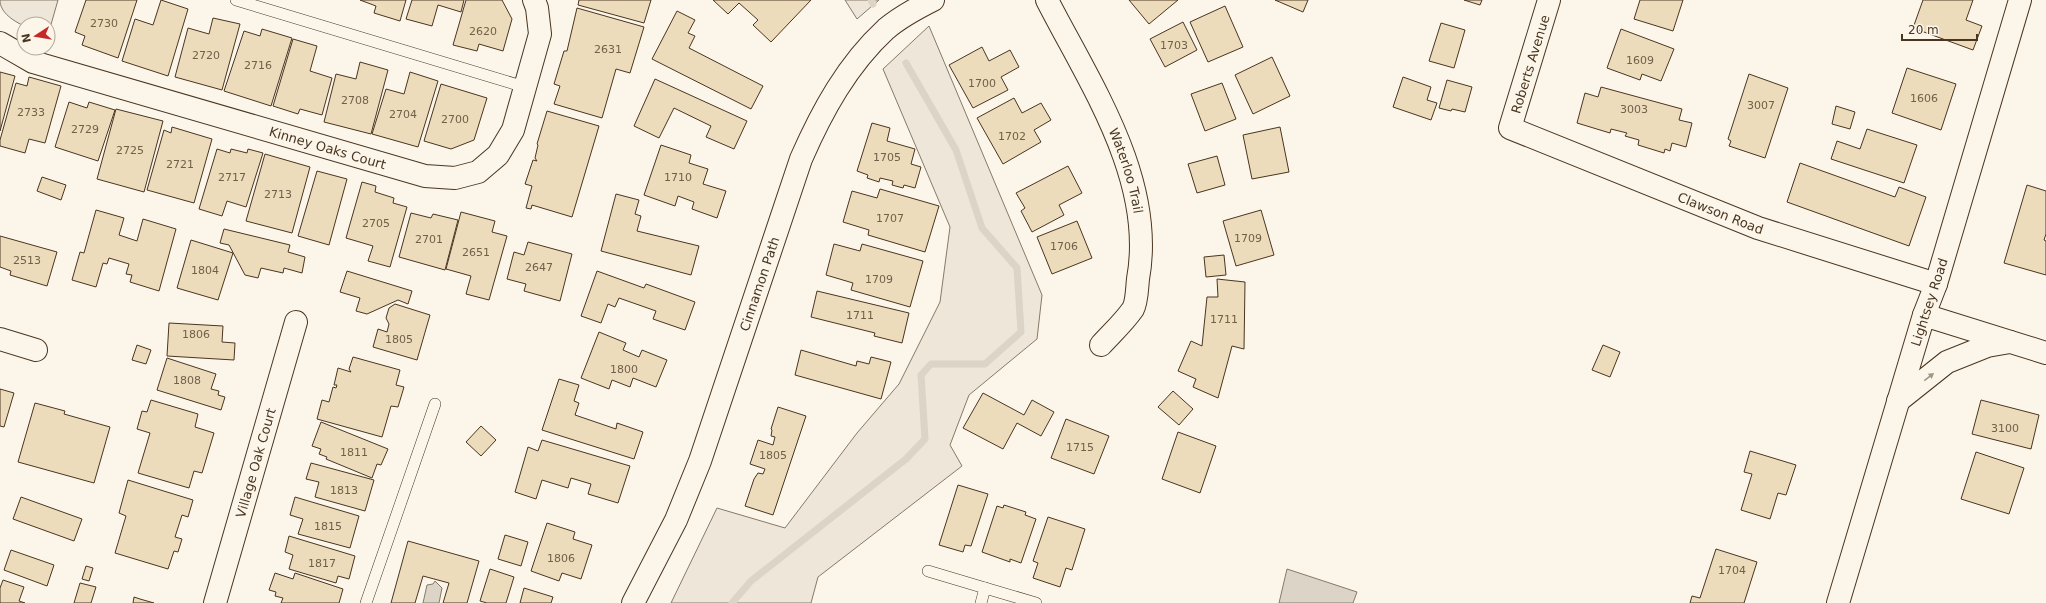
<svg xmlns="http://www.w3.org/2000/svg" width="2046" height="603" font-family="'DejaVu Sans',sans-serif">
	<rect width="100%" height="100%" fill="#fbf6e9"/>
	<!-- green -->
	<g fill="#ede6d9" stroke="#887966">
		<path d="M0 0H58L48 35V24H24V26C14 21 0 13 0 0Z"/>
		<polygon points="845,0 879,0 857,19"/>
		<polygon points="929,26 1042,295 1037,339 969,395 950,445 962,466 818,577 811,603 671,603 717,508 785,528 857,433 899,384 940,302 950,227 883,69"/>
	</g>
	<!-- water -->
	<g fill="#dcd4c6" stroke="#887966">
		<polygon points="1287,569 1357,592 1353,603 1279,603"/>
		<polygon points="435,581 442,588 439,603 423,603 427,585 433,584"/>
	</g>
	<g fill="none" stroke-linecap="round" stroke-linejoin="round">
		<!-- stream -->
		<g stroke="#dcd4c6" stroke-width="7">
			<polyline points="871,0 873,4"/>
			<polyline points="732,603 751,581 906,459 925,439 921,375 931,364 985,364 1021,332 1017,268 982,228 956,150 906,63"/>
		</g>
	</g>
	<!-- building -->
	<g fill="#ecdcbc" stroke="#4a3520">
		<polygon points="86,0 137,0 118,58 82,45 85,36 75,32"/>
		<polygon points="161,0 188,9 168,76 122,61 135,19 153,25"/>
		<polygon points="360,0 406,0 400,21 374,13 376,6"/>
		<polygon points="412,0 464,0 461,12 438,5 432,26 406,19"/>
		<polygon points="466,0 502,0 512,19 503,51 479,44 477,51 453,45"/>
		<polygon points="579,0 651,0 644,23 578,5"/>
		<polygon points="713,0 811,0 771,42 753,25 758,20 739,3 728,14"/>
		<polygon points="1129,0 1178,0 1149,24"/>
		<polygon points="1275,0 1308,0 1303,12"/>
		<polygon points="1464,0 1482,0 1480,5"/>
		<polygon points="1640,0 1683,0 1673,31 1634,19"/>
		<polygon points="1923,0 1973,0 1966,20 1982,26 1973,50 1913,28"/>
		<polygon points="1225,6 1243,47 1208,62 1190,22"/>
		<polygon points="577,8 644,27 630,73 616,69 602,118 554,104 560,86 554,84 564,51 567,51"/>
		<polygon points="677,11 695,20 688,33 695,36 689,48 763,86 751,109 652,59"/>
		<polygon points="213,18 240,24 222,90 175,77 188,28 209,34"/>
		<polygon points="1183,22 1197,50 1165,67 1150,39"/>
		<polygon points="1441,23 1465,30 1454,68 1429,61"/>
		<polygon points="262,29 292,38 271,106 224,91 244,31 260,36"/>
		<polygon points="1621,29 1674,49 1661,81 1642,74 1640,80 1607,68"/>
		<polygon points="293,39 317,46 310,71 332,78 322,115 300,109 298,114 273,106"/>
		<polygon points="982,47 989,61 1010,50 1019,67 1001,77 1008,90 973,108 949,65"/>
		<polygon points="1272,57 1290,96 1253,114 1235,75"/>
		<polygon points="360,62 388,70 371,134 324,122 336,74 356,79"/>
		<polygon points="1907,68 1956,84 1941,130 1892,113"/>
		<polygon points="0,72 15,76 0,131"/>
		<polygon points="410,72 438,81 418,147 372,134 386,89 404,94"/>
		<polygon points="1749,74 1788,88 1765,158 1729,146 1731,141 1728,139"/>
		<polygon points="29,77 61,86 45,143 29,139 25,153 0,146 0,140 16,83 27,86"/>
		<polygon points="1403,77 1431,87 1427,100 1437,103 1431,120 1393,107"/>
		<polygon points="655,79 747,121 734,149 706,137 711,126 674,108 659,138 634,126"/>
		<polygon points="1447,80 1472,87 1465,112 1452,109 1451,111 1439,108"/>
		<polygon points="1222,83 1236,119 1205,131 1191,94"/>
		<polygon points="441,84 487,98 474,140 451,149 424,141"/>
		<polygon points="1601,87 1682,109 1679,120 1692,123 1686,147 1672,143 1670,151 1665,149 1664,153 1638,145 1639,140 1625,136 1627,133 1611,129 1610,133 1577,123 1585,93 1598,97"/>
		<polygon points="1014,98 1022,113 1041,103 1051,120 1034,130 1041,142 1003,164 977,118"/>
		<polygon points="69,102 87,108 89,102 115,110 98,161 55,147"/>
		<polygon points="1836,106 1855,112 1850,129 1832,124"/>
		<polygon points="116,109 163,121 144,192 97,179"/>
		<polygon points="547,111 599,126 572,217 532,205 531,209 526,208 532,186 525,184 533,160 537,161 535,158 538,145 537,144"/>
		<polygon points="872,123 890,128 887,141 915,149 911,164 921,167 915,188 904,185 903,188 892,185 893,181 880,178 879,182 867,178 868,175 857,171"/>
		<polygon points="172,127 212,139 194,203 147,190 164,130 171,133"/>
		<polygon points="1280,127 1289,172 1252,179 1243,135"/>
		<polygon points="1867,129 1917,145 1904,183 1831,159 1837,141 1860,149"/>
		<polygon points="661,145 691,155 689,163 708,169 703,184 726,191 717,218 692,209 694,202 678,196 675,206 644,195"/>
		<polygon points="217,149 230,153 231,149 247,153 248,149 263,153 246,207 227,201 222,216 199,209"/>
		<polygon points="265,154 310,167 292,233 246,221"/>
		<polygon points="1217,156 1225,185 1197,193 1188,164"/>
		<polygon points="1800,163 1895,197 1899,187 1926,197 1909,246 1787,202"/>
		<polygon points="1068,166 1082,193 1059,205 1064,215 1032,232 1021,211 1025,208 1016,193"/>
		<polygon points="317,171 347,179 329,245 298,236"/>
		<polygon points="42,177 66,185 61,200 37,191"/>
		<polygon points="362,182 376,186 375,192 394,198 393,203 407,207 390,267 368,261 373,246 346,238"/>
		<polygon points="2027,185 2046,191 2046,234 2044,240 2046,241 2046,275 2004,263"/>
		<polygon points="880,189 939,206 925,252 868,235 869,230 843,222 852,191 877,198"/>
		<polygon points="616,194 639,200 635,214 641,216 637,231 699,246 691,275 601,251"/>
		<polygon points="96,210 124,218 119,235 137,241 143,219 176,229 159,291 130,282 132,275 126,274 129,264 109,258 107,264 103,263 96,287 72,280 80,252 84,253"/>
		<polygon points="1261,210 1274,255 1236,266 1223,221"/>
		<polygon points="461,212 495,221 492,232 507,236 489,300 466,294 471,276 446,269"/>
		<polygon points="411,213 431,218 433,214 458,220 445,270 399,257"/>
		<polygon points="1077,221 1092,258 1052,274 1037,237"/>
		<polygon points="224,229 290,245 288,252 305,257 302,273 284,268 283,273 261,268 258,278 245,275 229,245 220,243"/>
		<polygon points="0,236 57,252 47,286 10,275 11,271 0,267"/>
		<polygon points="191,240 233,253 218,300 177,288"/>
		<polygon points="528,242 572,254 560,301 524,291 526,284 507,279 514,252 524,255"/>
		<polygon points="834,244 860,251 862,244 923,261 910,307 851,290 853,283 826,275"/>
		<polygon points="1224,255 1226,275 1206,277 1204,257"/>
		<polygon points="347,271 412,291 408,304 398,300 367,314 356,311 360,298 340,292"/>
		<polygon points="597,271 644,288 646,284 695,302 685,330 653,319 656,311 619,298 615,307 608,304 601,323 581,316"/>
		<polygon points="1217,279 1245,282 1244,349 1232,346 1218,398 1193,387 1196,379 1178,371 1191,341 1202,346 1207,297 1218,297"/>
		<polygon points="817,291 909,313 902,343 874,336 875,333 811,317"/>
		<polygon points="395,304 430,315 417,360 373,347 378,329 387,332 389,324 386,318 389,308"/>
		<polygon points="169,323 223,326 222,342 235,343 234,360 167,356"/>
		<polygon points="599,332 626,343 623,350 639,357 642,350 667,360 656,387 633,378 630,387 612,380 609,389 581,378"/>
		<polygon points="137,345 151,350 146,364 132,360"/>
		<polygon points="1603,345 1620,352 1610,377 1592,370"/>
		<polygon points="801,350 856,366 857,361 869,364 871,357 891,362 881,399 795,375"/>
		<polygon points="353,357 400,370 396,385 404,387 398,407 391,406 382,437 317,419 322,400 329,402 333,387 336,388 337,385 334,385 338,368 351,372 349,369"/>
		<polygon points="167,358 216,374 211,389 219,391 218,395 225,397 221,410 157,390"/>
		<polygon points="559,379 579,385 574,401 579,403 575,415 616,429 617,423 643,432 634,459 542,430"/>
		<polygon points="0,389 14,393 4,427 0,426"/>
		<polygon points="1173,391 1193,409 1179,425 1158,407"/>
		<polygon points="983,393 1024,415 1032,400 1054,412 1041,436 1017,423 1003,449 963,428"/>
		<polygon points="151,400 198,414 195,427 214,433 202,473 194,471 189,488 138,473 150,433 137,429 142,411 147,412"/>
		<polygon points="1981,400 2039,415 2031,449 1972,434"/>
		<polygon points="35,403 65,411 64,414 110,427 94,483 18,462"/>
		<polygon points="778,407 806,416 773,515 745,506 754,479 758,473 763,474 765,469 750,464 758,440 773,445 775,437 771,436 772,430 771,429"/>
		<polygon points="1066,419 1109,436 1094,474 1051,458"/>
		<polygon points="321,422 388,449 381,465 377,464 372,478 326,459 327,457 319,454 321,449 312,446"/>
		<polygon points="481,426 496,440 481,456 466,442"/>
		<polygon points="1178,432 1216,446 1200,493 1162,479"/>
		<polygon points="542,440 630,466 618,503 588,494 591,484 571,478 568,488 542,480 536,499 515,492 528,447 538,451"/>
		<polygon points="1750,451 1796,465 1786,495 1778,493 1770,519 1741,510 1752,474 1744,472"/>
		<polygon points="1976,452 2024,468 2009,514 1961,499"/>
		<polygon points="311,463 374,480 365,511 315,497 319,482 306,479"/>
		<polygon points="128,480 193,500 188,517 182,515 175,537 182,539 178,552 174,551 168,569 115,553 126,516 119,513"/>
		<polygon points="958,485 988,494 971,546 965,545 963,552 939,545"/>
		<polygon points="21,497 82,519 74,541 13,519"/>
		<polygon points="295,497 359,516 350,548 298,534 303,519 290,515"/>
		<polygon points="1004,505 1026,512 1025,515 1036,519 1021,563 1010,559 1010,562 982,552 997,506 1003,508"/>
		<polygon points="1048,517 1085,529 1072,570 1066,568 1060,587 1033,578 1038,563 1033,561"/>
		<polygon points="547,523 575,532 573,539 592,545 581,579 562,573 559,581 531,571"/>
		<polygon points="505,535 528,542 521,566 498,559"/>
		<polygon points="289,536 355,556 349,579 338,576 336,583 289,569 293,555 285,552"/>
		<polygon points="408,541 479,561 467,603 443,603 449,583 423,576 415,603 391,603"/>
		<polygon points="1716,549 1757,562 1744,603 1690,603 1692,596 1700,598"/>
		<polygon points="11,550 54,565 47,586 4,570"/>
		<polygon points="86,566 93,568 89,581 82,579"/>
		<polygon points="490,569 514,577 506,603 487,603 480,601"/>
		<polygon points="275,573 293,579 295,573 343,589 339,603 281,603 283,598 275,596 276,592 269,590"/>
		<polygon points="3,580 24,587 19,601 25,603 0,603 0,588"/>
		<polygon points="80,583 96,587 91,603 74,603"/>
		<polygon points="524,588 553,597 551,603 520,603"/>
		<polygon points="134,597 140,599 154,603 133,603"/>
	</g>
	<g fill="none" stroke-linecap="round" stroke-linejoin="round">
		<!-- service casing -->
		<g stroke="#4a3520" stroke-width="12">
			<g id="service">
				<polyline points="236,0 525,87"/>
				<polyline points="928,571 985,588"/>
				<polyline points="366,603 435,404"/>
				<polyline points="981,603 985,588 1036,603"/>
			</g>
		</g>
		<!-- minor casing -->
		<g stroke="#4a3520" stroke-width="24">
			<g id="minor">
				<path id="s1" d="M1047 0C1090 84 1156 180 1138 279 1137 288 1137 302 1133 309 1124 322 1111 334 1101 345"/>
				<path id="s2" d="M1549 0 1510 128 1758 228 1936 284"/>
				<path id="s3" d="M0 43 33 62 425 176 455 178 478 172 498 155 513 130 540 34 537 8 534 0"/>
				<polyline points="1924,315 1936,284 2020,0"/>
				<polyline points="0,339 36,350"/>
				<path id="s4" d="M215 603 296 322"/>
				<path id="s5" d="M633 603 676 520 700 461 801 159C822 111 847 65 886 29 899 18 917 8 933 0"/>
			</g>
		</g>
		<!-- tertiary casing -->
		<g stroke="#4a3520" stroke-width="24">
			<g id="tertiary">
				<polyline points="1898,401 1947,362 1987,346 2010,342"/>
				<polyline points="1838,603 1924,315 2046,353"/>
			</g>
		</g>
		<!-- service -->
		<use href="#service" stroke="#fbf6e9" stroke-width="11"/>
		<!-- minor -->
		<use href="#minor" stroke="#fbf6e9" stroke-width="22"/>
		<!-- tertiary -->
		<use href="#tertiary" stroke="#fbf6e9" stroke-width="22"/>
	</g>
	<!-- one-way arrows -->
	<defs><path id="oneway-solid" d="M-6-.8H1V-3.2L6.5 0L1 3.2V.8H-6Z"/></defs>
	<use fill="#a29684" href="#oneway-solid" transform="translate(1929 377) rotate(-38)"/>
	<g text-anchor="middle" stroke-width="3" stroke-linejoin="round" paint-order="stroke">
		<!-- number labels -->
		<g font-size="11" fill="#725f47">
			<text x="104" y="27">2730</text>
			<text x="483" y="35">2620</text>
			<text x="1174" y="49">1703</text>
			<text x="608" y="53">2631</text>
			<text x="206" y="59">2720</text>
			<text x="1640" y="64">1609</text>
			<text x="258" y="69">2716</text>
			<text x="982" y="87">1700</text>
			<text x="1924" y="102">1606</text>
			<text x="355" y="104">2708</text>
			<text x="1761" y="109">3007</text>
			<text x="1634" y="113">3003</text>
			<text x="31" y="116">2733</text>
			<text x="403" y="118">2704</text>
			<text x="455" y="123">2700</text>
			<text x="85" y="133">2729</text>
			<text x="1012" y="140">1702</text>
			<text x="130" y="154">2725</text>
			<text x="887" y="161">1705</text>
			<text x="180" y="168">2721</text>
			<text x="232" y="181">2717</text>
			<text x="678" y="181">1710</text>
			<text x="278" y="198">2713</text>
			<text x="890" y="222">1707</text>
			<text x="376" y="227">2705</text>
			<text x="1248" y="242">1709</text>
			<text x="429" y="243">2701</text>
			<text x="1064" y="250">1706</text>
			<text x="476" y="256">2651</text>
			<text x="27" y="264">2513</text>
			<text x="539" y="271">2647</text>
			<text x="205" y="274">1804</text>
			<text x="879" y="283">1709</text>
			<text x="860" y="319">1711</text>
			<text x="1224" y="323">1711</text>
			<text x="196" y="338">1806</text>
			<text x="399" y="343">1805</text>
			<text x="624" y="373">1800</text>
			<text x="187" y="384">1808</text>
			<text x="2005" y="432">3100</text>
			<text x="1080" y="451">1715</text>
			<text x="354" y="456">1811</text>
			<text x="773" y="459">1805</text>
			<text x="344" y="494">1813</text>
			<text x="328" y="530">1815</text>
			<text x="561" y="562">1806</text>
			<text x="322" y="567">1817</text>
			<text x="1732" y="574">1704</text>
		</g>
		<!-- street labels -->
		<g font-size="13" fill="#4a3520" stroke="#fbf6e9">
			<text transform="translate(1530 64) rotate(-73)" y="5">Roberts Avenue</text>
			<text dy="5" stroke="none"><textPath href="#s3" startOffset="345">Kinney Oaks Court</textPath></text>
			<text dy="5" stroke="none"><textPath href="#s1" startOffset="189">Waterloo Trail</textPath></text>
			<text dy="5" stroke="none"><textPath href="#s2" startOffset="361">Clawson Road</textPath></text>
			<text dy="5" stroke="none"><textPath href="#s5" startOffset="344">Cinnamon Path</textPath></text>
			<text transform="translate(1929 302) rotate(-72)" y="5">Lightsey Road</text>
			<text dy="5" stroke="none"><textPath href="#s4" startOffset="146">Village Oak Court</textPath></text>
		</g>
	</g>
	<!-- north arrow -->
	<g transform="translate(36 36) rotate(258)"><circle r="19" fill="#fbf6e9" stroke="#b4a999"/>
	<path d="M0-3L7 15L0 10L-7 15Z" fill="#c62828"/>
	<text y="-6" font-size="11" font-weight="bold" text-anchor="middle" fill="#4a3520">N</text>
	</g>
	<!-- scale -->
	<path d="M1902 34v6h75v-6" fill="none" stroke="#4a3520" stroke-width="2"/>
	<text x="1908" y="34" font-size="12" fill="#4a3520" stroke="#fbf6e9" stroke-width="3" paint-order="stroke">20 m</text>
</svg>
